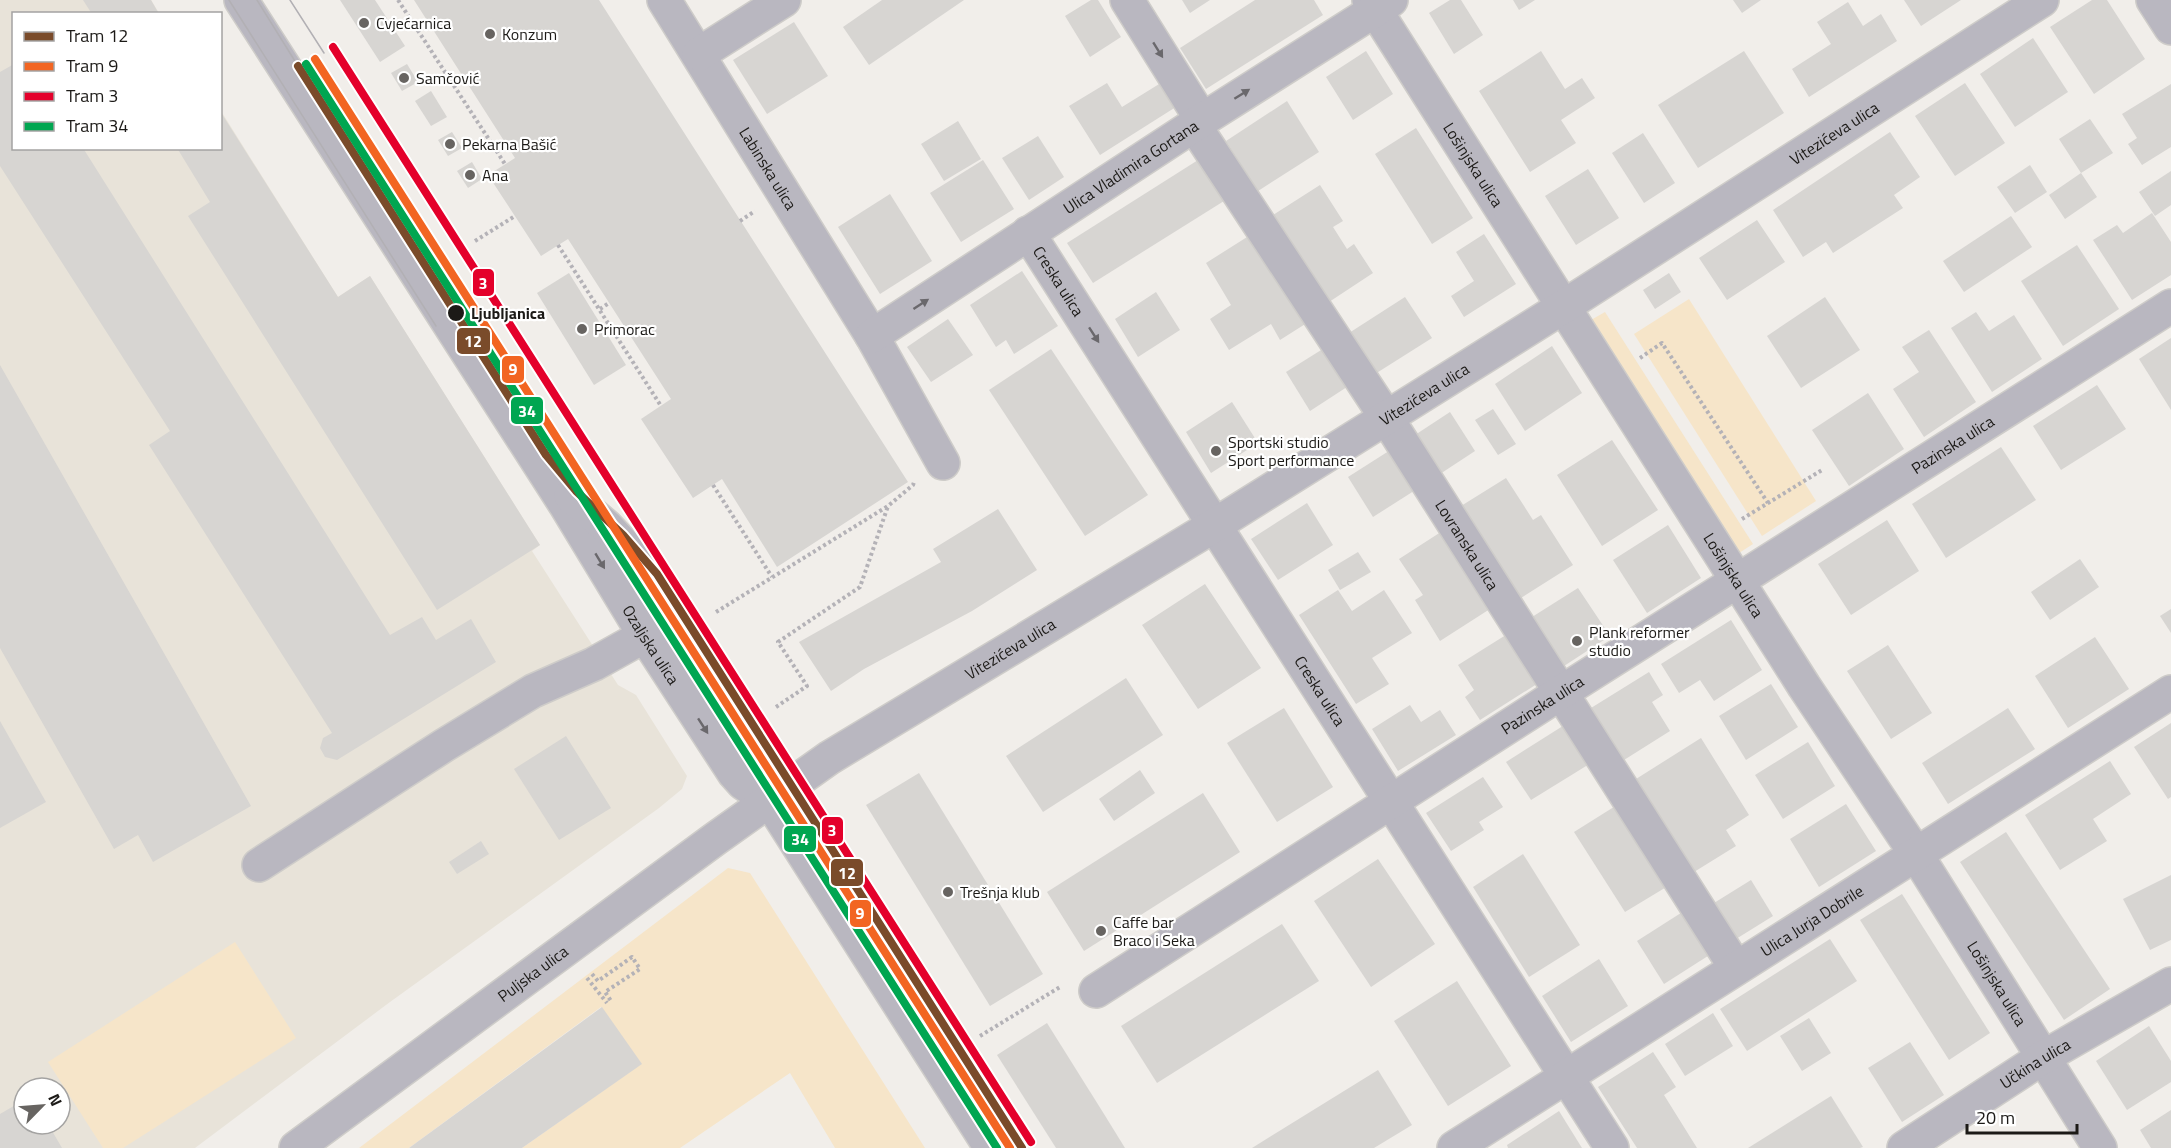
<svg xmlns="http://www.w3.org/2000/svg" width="2171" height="1148" font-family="'Titillium Web',sans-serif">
	<rect width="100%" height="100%" fill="#f1eeea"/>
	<!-- built -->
	<path fill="#e8e3d9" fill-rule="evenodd" d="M0 0H151L159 13 14 14V148H220L221 111 338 297 370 276 540 545 532 551 618 685 636 695 687 776 682 789 659 808 390 1002 195 1148H0ZM24 1088H60V1124H24Z"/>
	<!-- green -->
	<g fill="#f6e5c9">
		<polygon points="1689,299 1816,501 1762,536 1634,334"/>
		<polygon points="1605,312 1753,544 1739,553 1591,320"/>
		<polygon points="728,868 750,873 925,1148 835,1148 790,1073 680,1148 522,1148 641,1064 601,1007 409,1148 359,1148"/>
		<polygon points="235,942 296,1038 123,1148 103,1148 48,1062"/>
	</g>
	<!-- building -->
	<g fill="#d7d5d2">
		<polygon points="83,0 151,0 159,14 92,14"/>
		<polygon points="340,0 375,0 405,46 380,62"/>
		<polygon points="414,0 599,0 908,482 777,567 722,479 693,498 641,419 671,399 568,239 541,256 488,175 515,158"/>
		<polygon points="882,0 964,0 869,65 843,27"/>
		<polygon points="1091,0 1098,0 1121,37 1090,57 1065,16"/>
		<polygon points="1182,0 1210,0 1190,13"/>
		<polygon points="1255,0 1314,0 1323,15 1206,89 1180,48"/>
		<polygon points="1450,0 1461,0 1483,35 1454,54 1429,13"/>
		<polygon points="1513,0 1535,0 1519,10"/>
		<polygon points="1733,0 1761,0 1742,13"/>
		<polygon points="1904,0 1961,0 1921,26"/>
		<polygon points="2092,0 2107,0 2145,59 2094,94 2050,27"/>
		<polygon points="1848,2 1863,26 1881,14 1897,41 1809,97 1792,69 1831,44 1817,22"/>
		<polygon points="794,22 828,76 767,114 733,60"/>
		<polygon points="2033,38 2068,92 2015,127 1980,74"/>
		<polygon points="1366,51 1393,94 1353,120 1326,77"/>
		<polygon points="1541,51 1565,89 1582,78 1595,98 1561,120 1576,143 1530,172 1479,91"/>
		<polygon points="1744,51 1784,113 1698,168 1658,105"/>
		<polygon points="14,64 14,148 83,148 390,635 422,617 436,640 471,619 496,662 337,760 325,757 320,748 323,738 332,733 149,445 170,431 0,166 0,72"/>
		<polygon points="407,64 418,82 402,91 391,73"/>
		<polygon points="1164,81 1179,105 1100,155 1069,106 1107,83 1122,107"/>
		<polygon points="1965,83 2005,143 1955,176 1915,116"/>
		<polygon points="2171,84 2171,147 2142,165 2128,144 2137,138 2122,114"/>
		<polygon points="431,91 447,117 431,126 415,101"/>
		<polygon points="1287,101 1319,152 1258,191 1226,141"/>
		<polygon points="220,111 338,297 370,276 540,545 437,610 188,216 210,202 177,148 220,148"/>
		<polygon points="2090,119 2113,153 2081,173 2097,197 2065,219 2049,195 2081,173 2059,139"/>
		<polygon points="958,121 981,159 944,181 921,144"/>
		<polygon points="1416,128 1473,218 1432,244 1375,154"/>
		<polygon points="452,132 462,148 448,156 438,140"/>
		<polygon points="1890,132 1920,177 1894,195 1903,208 1833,253 1826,242 1803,257 1773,210"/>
		<polygon points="1643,133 1675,183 1644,203 1612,153"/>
		<polygon points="1038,136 1064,177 1029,200 1002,158"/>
		<polygon points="1206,155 1232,196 1093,283 1067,243"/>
		<polygon points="983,160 1014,209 961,242 930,193"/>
		<polygon points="472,162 482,179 468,188 457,171"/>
		<polygon points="2030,165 2047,192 2015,213 1997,187"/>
		<polygon points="1588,169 1619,218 1576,245 1545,196"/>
		<polygon points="2171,171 2171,205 2155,216 2139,192"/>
		<polygon points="1320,185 1343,221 1333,227 1347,249 1354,244 1373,273 1329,302 1273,215"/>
		<polygon points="890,194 932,261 880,294 838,227"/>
		<polygon points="2152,213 2171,242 2171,275 2132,300 2093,240 2117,225 2123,233"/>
		<polygon points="2011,216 2032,247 1964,292 1943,261"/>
		<polygon points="1757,220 1785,262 1727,300 1699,258"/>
		<polygon points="1255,232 1310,321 1280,340 1271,324 1229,350 1210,319 1231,305 1206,263"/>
		<polygon points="1484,234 1516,284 1464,317 1451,296 1474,281 1456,252"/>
		<polygon points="2077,245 2119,309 2063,346 2021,281"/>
		<polygon points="1022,271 1058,326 1014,354 1006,340 996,347 970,305"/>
		<polygon points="569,273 626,365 594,385 537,293"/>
		<polygon points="1669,273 1681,292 1655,309 1643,290"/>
		<polygon points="1156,292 1180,330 1138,357 1115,319"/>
		<polygon points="1405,297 1432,338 1375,374 1349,333"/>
		<polygon points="1825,297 1860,350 1801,388 1767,336"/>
		<polygon points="1976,312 1989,331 2014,315 2042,359 1992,392 1951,328"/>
		<polygon points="948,319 973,355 931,382 907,347"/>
		<polygon points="1929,330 1976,402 1924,437 1893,389 1919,372 1902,347"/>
		<polygon points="2171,338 2171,410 2139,359"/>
		<polygon points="1552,346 1582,393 1525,431 1495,384"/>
		<polygon points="1326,347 1350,385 1310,411 1286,372"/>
		<polygon points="1051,349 1148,495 1085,536 989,390"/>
		<polygon points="0,365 251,806 153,862 138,835 114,849 0,648"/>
		<polygon points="2097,385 2126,429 2061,470 2033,426"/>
		<polygon points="1868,393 1904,449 1849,486 1812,430"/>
		<polygon points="1232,402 1258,443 1211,473 1186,432"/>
		<polygon points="1493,409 1516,444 1498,455 1475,420"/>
		<polygon points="1450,412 1475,451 1440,474 1415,435"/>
		<polygon points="1612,440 1658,510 1602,546 1557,475"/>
		<polygon points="2001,447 2036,500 1946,558 1912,504"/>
		<polygon points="1392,449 1417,489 1373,517 1348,477"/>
		<polygon points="1506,478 1533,520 1541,515 1573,565 1521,598 1461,506"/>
		<polygon points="1307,503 1333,545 1278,580 1251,539"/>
		<polygon points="998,509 1037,570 972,611 864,669 831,691 799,642 941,562 933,549"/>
		<polygon points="1887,520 1919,571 1851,615 1818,564"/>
		<polygon points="1668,525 1701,578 1647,613 1613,560"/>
		<polygon points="1444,530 1493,607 1440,641 1415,600 1423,595 1399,559"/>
		<polygon points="1358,552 1371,572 1340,590 1328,570"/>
		<polygon points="2080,559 2099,587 2050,620 2031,592"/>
		<polygon points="1205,584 1261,668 1198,709 1142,625"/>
		<polygon points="1578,588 1610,636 1564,666 1532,617"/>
		<polygon points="1338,590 1352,611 1384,590 1412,633 1372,658 1389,684 1356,704 1299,615"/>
		<polygon points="2171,609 2171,633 2160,616"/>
		<polygon points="1731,620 1762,670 1714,701 1700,680 1679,693 1661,664"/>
		<polygon points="1509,633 1540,682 1480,720 1465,697 1474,690 1458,665"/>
		<polygon points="2095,637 2129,689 2068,728 2035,676"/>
		<polygon points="1888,645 1932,713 1891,739 1847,671"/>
		<polygon points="1649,672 1663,695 1652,702 1670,731 1624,760 1591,708"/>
		<polygon points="1126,678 1163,735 1043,812 1006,756"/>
		<polygon points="1771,684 1798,727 1746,760 1719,716"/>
		<polygon points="1410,705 1421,722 1440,710 1456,735 1398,771 1372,729"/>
		<polygon points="1284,708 1333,787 1277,822 1227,743"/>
		<polygon points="2008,708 2035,749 1948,804 1922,763"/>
		<polygon points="0,721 46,802 0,828"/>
		<polygon points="2171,723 2171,797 2168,799 2134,747"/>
		<polygon points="1566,724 1591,763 1531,800 1506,762"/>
		<polygon points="566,736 611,808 559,840 514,769"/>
		<polygon points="1701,738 1749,815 1726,830 1736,846 1694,872 1636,779"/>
		<polygon points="1808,742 1835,786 1783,819 1755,775"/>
		<polygon points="2110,761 2131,794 2093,819 2107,841 2060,870 2025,815"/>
		<polygon points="1140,770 1155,793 1114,821 1099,799"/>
		<polygon points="919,773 1043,974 990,1006 866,805"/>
		<polygon points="1483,777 1503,807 1479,822 1484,830 1451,851 1426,813"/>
		<polygon points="1203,793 1240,852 1084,951 1047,892"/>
		<polygon points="1846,804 1876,851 1819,887 1790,839"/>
		<polygon points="1617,805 1668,886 1625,912 1574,832"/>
		<polygon points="2006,832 2110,989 2064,1020 1960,862"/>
		<polygon points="481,841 489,854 457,874 449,862"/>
		<polygon points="1523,854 1580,945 1529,977 1473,887"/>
		<polygon points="1378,859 1435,944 1371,987 1314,901"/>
		<polygon points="2171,875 2171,940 2150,950 2123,899"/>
		<polygon points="1751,880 1773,916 1736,939 1714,903"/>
		<polygon points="1902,894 1990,1033 1949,1060 1860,920"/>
		<polygon points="1684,911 1711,954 1664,984 1637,941"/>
		<polygon points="1282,924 1319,981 1157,1083 1121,1026"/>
		<polygon points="1830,939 1857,981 1747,1051 1720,1009"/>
		<polygon points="1599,959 1628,1006 1571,1042 1542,996"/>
		<polygon points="1457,981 1511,1066 1448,1106 1394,1021"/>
		<polygon points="602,1007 642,1064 522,1148 409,1148"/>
		<polygon points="1713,1013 1733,1046 1685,1076 1665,1044"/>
		<polygon points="1809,1018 1831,1053 1802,1071 1780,1036"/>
		<polygon points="1047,1023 1104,1114 1125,1148 1056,1148 997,1055"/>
		<polygon points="2149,1026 2171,1061 2171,1082 2127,1110 2096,1061"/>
		<polygon points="1910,1042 1944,1095 1902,1122 1868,1068"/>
		<polygon points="1653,1052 1676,1087 1664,1095 1697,1148 1637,1148 1598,1087"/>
		<polygon points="1378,1070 1412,1125 1374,1148 1252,1148"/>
		<polygon points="1831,1096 1863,1147 1860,1148 1748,1148"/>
		<polygon points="24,1100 24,1124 48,1124 62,1148 0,1148 0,1114"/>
		<polygon points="2171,1110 2171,1148 2151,1148 2140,1130"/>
		<polygon points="1559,1111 1582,1148 1508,1148 1507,1145"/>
	</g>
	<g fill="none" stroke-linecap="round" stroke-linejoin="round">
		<!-- minor casing -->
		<g stroke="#ceccc9" stroke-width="36">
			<g id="minor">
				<path id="s1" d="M241 0 565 504 645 636 734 773 743 783 770 801 991 1148"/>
				<path id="s2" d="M664 0 872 336 943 463"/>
				<polyline points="1127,0 1202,120"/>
				<path id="s3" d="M1369 0 1804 686 1916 854 2100 1148"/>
				<polyline points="2153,0 2171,28"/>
				<polyline points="699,54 784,0"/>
				<path id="s4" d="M1194 125 1386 417 1736 968"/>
				<path id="s5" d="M1028 233 1612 1148"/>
				<path id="s6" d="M872 336 1202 120 1391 0"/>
				<polyline points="571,496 607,527 649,572 763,754 767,769 770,801"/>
				<polyline points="259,865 443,746 533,691 594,664 678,617"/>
				<path id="s7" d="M1096 991 1562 692 2171 306"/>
				<path id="s8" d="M296 1148 715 839 829 758 1215 525 1563 307 2042 0"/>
				<path id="s9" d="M1454 1148 2171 692"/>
				<path id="s10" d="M1904 1148 2042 1058 2171 984"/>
			</g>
		</g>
		<!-- path -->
		<g stroke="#b4b2b7" stroke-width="4" stroke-dasharray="3 3" stroke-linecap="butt">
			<polyline points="398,0 505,164"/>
			<polyline points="740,221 755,211"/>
			<polyline points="475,241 515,216"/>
			<polyline points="558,245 661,406"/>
			<polyline points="600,309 609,303"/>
			<polyline points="1640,358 1662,343 1768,503"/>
			<polyline points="713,485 772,577"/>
			<polyline points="1742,519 1822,470"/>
			<polyline points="716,612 888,506 913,485 914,482"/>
			<polyline points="776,707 807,686 778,642 860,587 888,506"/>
			<polyline points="592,974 598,981 632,957 640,969 605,992 611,1001"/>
			<polyline points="587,978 607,1003"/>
			<polyline points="980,1036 1060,987"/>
		</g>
		<!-- minor -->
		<use href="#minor" stroke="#b9b7c0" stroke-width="33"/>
		<!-- tram -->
		<g stroke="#b2b0b4" stroke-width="1.5">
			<polyline points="229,0 436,326"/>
			<polyline points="257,0 298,66"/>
			<polyline points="290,0 324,53"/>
		</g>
		<!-- tram-1 casing -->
		<g stroke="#fff" stroke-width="12">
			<polyline id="tram-1" points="298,66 546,455 576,491 623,535 657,574 1022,1148"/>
		</g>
		<!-- tram-2 casing -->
		<g stroke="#fff" stroke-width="12">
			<polyline id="tram-2" points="315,59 1010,1148"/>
		</g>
		<!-- tram-3 casing -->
		<g stroke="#fff" stroke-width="12">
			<polyline id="tram-3" points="333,47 1031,1142"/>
		</g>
		<!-- tram-4 casing -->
		<g stroke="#fff" stroke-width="12">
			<polyline id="tram-4" points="306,64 997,1148"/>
		</g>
		<!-- tram-1 -->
		<use href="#tram-1" stroke="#7a4b2a" stroke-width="8"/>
		<!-- tram-2 -->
		<use href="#tram-2" stroke="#f26522" stroke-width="8"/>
		<!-- tram-3 -->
		<use href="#tram-3" stroke="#e4002b" stroke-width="8"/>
		<!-- tram-4 -->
		<use href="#tram-4" stroke="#00a651" stroke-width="8"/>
	</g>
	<!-- one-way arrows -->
	<defs><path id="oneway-solid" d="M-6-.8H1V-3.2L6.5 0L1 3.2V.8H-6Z" transform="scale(1.5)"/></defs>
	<g fill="#6a686c">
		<use href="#oneway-solid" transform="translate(1158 50) rotate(58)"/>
		<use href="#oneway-solid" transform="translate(1242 94) rotate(-32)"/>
		<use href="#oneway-solid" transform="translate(921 304) rotate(-33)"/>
		<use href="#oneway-solid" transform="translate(1094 335) rotate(57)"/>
		<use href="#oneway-solid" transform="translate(600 561) rotate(59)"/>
		<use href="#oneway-solid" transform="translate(703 726) rotate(57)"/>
	</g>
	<!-- markers -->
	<g fill="#676461" stroke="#fff" stroke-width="2">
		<circle cx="364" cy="23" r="6"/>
		<circle cx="490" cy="34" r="6"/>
		<circle cx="404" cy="78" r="6"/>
		<circle cx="450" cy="144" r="6"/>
		<circle cx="470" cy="175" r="6"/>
		<circle cx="582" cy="329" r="6"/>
		<circle cx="1216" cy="451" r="6"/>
		<circle cx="1577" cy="641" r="6"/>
		<circle cx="948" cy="892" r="6"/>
		<circle cx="1101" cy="931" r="6"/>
	</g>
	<circle fill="#1c1a17" stroke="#fff" stroke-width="2" cx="456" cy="313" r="9"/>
	<g text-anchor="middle" stroke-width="4.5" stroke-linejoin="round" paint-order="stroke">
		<!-- poi labels -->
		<g font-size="16" fill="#1c1a17" stroke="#fff" text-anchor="start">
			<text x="376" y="29">Cvjećarnica</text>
			<text x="502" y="40">Konzum</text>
			<text x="416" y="84">Samčović</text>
			<text x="462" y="150">Pekarna Bašić</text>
			<text x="482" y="181">Ana</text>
			<text x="594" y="335">Primorac</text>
			<text x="1228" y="448">Sportski studio<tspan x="1228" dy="18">Sport performance</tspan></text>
			<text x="1589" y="638">Plank reformer<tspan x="1589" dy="18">studio</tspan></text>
			<text x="960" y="898">Trešnja klub</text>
			<text x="1113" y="928">Caffe bar<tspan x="1113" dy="18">Braco i Seka</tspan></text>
		</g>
		<!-- street labels -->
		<g font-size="16" fill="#1c1a17" stroke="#fff">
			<text dy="6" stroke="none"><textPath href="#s8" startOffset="1844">Vitezićeva ulica</textPath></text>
			<text dy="6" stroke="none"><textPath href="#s3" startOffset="195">Lošinjska ulica</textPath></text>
			<text dy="6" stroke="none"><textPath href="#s6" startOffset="309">Ulica Vladimira Gortana</textPath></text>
			<text dy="6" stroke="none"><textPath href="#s2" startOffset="198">Labinska ulica</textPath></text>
			<text dy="6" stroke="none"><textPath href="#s5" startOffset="57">Creska ulica</textPath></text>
			<text dy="6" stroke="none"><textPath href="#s8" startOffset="1358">Vitezićeva ulica</textPath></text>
			<text dy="6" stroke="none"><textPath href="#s7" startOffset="1016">Pazinska ulica</textPath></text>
			<text dy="6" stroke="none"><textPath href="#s4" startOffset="501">Lovranska ulica</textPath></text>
			<text dy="6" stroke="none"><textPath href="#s3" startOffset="681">Lošinjska ulica</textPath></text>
			<text dy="6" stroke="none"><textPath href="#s1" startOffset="764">Ozaljska ulica</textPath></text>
			<text dy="6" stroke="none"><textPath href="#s8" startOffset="872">Vitezićeva ulica</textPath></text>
			<text dy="6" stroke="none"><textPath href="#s5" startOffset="543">Creska ulica</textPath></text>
			<text dy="6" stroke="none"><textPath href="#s7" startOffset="530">Pazinska ulica</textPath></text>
			<text dy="6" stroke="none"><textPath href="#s9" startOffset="424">Ulica Jurja Dobrile</textPath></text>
			<text dy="6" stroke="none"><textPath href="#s8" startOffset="294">Puljska ulica</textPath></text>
			<text dy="6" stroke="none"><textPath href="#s3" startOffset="1167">Lošinjska ulica</textPath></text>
			<text dy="6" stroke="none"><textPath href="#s10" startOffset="156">Učkina ulica</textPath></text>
		</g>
		<!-- stop labels -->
		<g font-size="16" font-weight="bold" fill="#1c1a17" stroke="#fff" text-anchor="start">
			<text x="471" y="319">Ljubljanica</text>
		</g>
	</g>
	<g stroke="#fff" stroke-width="2">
		<rect x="472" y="268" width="23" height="29" rx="6" fill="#e4002b"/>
		<rect x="456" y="327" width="35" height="28" rx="6" fill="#7a4b2a"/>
		<rect x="501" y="355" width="24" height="29" rx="6" fill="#f26522"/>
		<rect x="510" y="396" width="34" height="29" rx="6" fill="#00a651"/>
		<rect x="821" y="816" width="23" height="29" rx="6" fill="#e4002b"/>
		<rect x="783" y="825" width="34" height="28" rx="6" fill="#00a651"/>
		<rect x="830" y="858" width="34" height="29" rx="6" fill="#7a4b2a"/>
		<rect x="849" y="899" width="23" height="29" rx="6" fill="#f26522"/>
	</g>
	<g font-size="16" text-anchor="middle" font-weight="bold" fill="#fff">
		<text x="483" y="289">3</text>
		<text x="473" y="347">12</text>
		<text x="513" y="375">9</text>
		<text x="527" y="417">34</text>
		<text x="832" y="836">3</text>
		<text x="800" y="845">34</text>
		<text x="847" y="879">12</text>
		<text x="860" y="919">9</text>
	</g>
	<!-- legend -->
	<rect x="12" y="12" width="210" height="138" fill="#ffffff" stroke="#a4a3a2" stroke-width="1.5"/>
	<rect x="24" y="32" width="30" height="9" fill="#7a4b2a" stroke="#a4a3a2" stroke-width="1.5"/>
	<text x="66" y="42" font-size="18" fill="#1c1a17">Tram 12</text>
	<rect x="24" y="62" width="30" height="9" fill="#f26522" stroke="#a4a3a2" stroke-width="1.5"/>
	<text x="66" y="72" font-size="18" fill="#1c1a17">Tram 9</text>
	<rect x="24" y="92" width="30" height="9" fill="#e4002b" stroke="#a4a3a2" stroke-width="1.5"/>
	<text x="66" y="102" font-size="18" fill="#1c1a17">Tram 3</text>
	<rect x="24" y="122" width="30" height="9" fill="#00a651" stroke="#a4a3a2" stroke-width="1.5"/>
	<text x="66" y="132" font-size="18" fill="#1c1a17">Tram 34</text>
	<!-- north arrow -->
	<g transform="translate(42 1106) rotate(65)"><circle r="28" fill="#ffffff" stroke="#a4a3a2" stroke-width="1.5"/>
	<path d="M0-4.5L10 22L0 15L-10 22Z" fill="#676461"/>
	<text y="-9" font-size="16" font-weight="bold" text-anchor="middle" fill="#1c1a17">N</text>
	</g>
	<!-- scale -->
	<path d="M1967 1124v9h110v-9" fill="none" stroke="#1c1a17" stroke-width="3"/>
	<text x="1976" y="1124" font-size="18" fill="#1c1a17" stroke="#ffffff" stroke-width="4.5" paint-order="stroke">20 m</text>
</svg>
